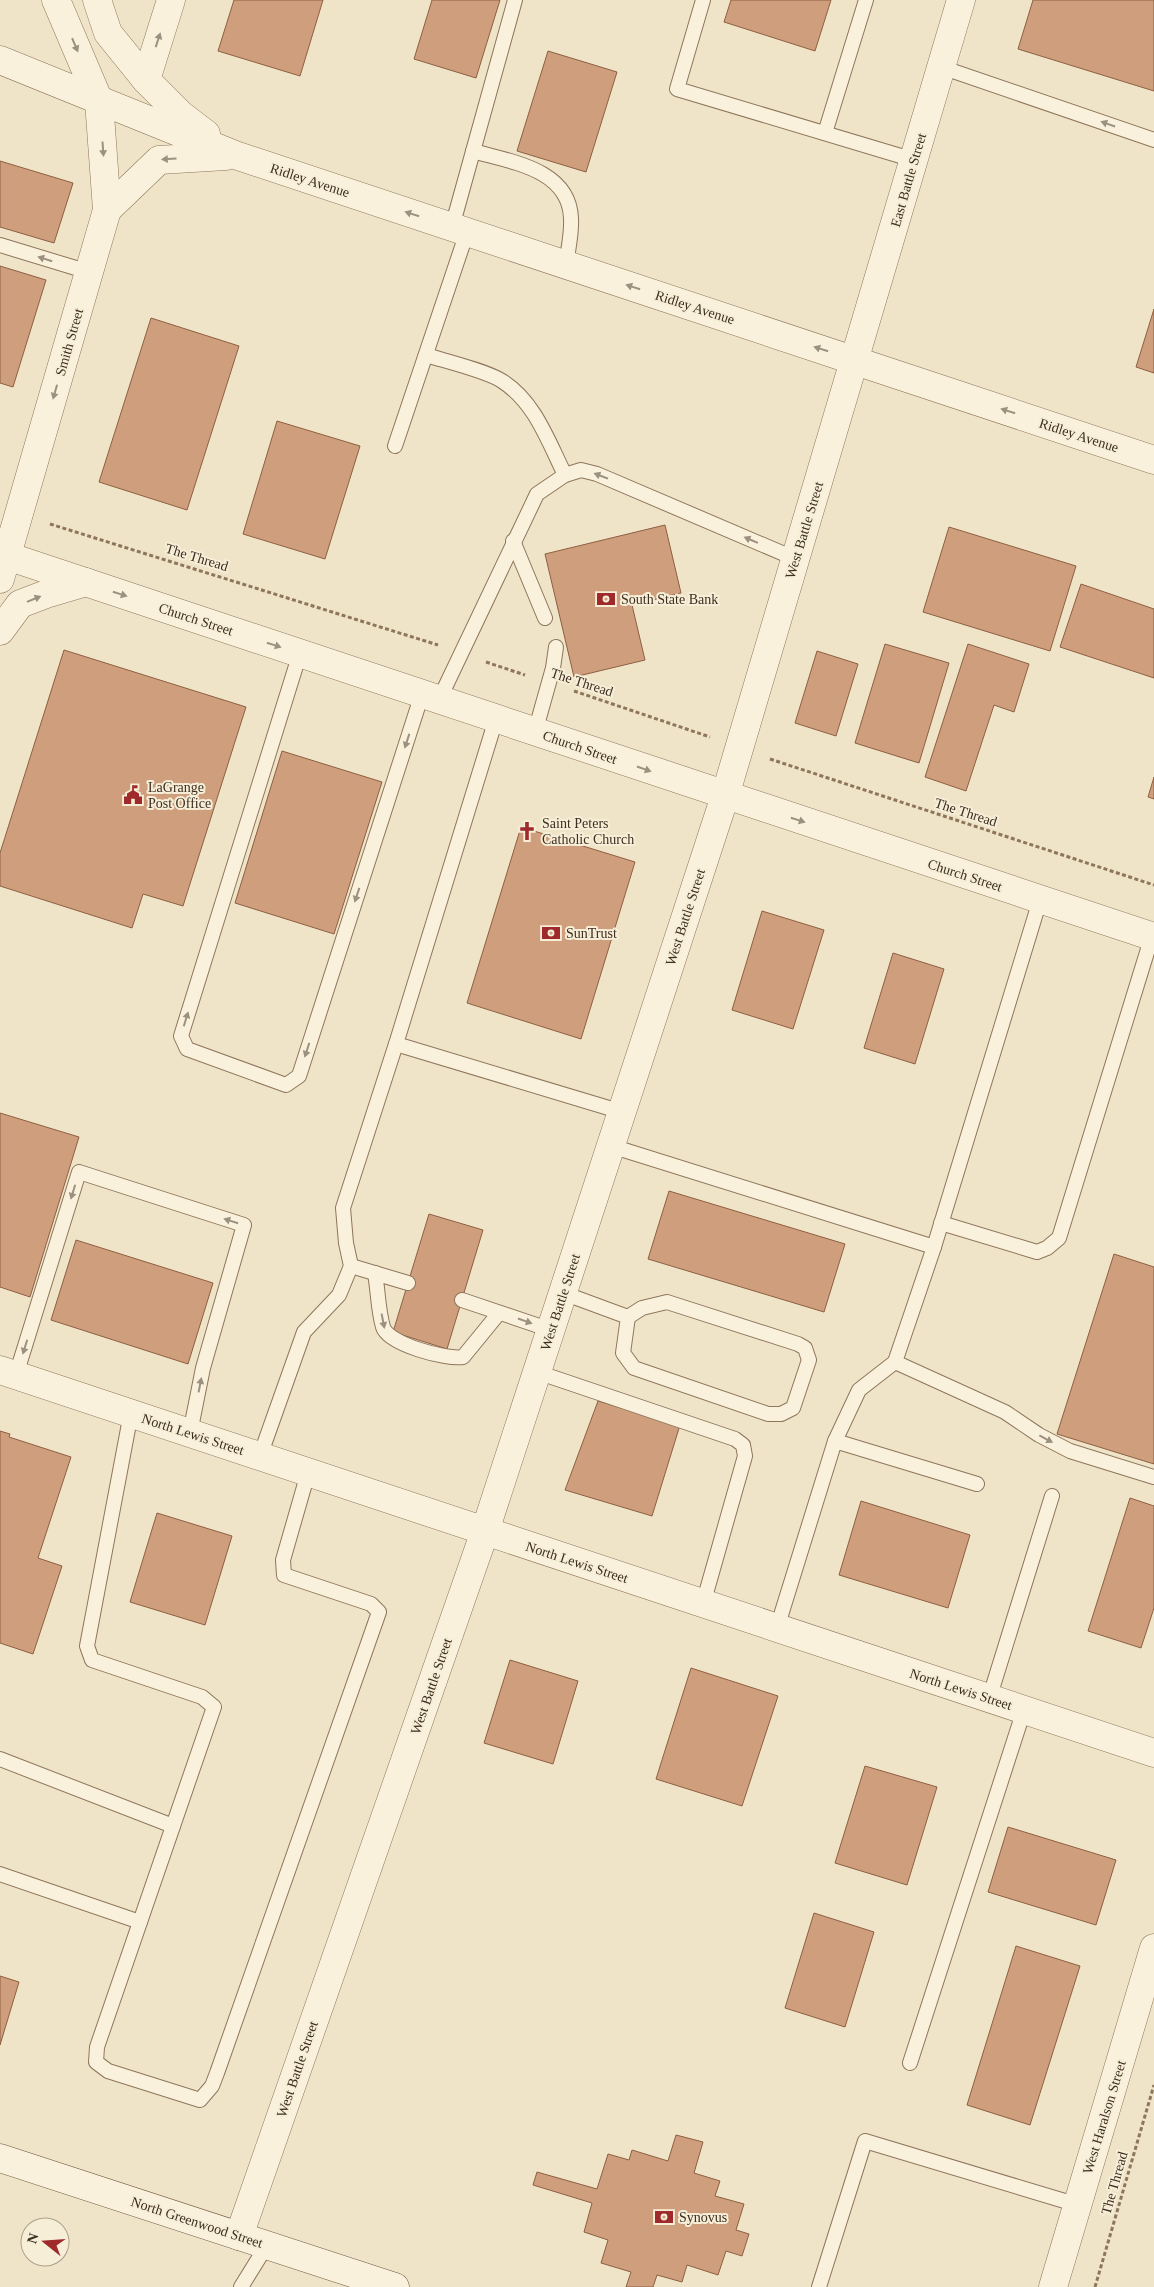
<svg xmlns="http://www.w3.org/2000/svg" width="1154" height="2287" font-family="'Times New Roman',serif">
	<rect width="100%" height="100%" fill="#f0e4c8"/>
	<!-- building -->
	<g fill="#cf9f7d" stroke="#8d5f41">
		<polygon points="234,0 323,0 300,76 218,51"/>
		<polygon points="432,0 500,0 476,78 414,59"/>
		<polygon points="731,0 831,0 815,51 724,22"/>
		<polygon points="1033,0 1154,0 1154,91 1018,49"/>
		<polygon points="548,51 617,72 586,172 517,151"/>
		<polygon points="0,161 73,183 54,243 0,227"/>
		<polygon points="0,266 46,280 13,387 0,383"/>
		<polygon points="1154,309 1154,373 1136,367"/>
		<polygon points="151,318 239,346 187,510 99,482"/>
		<polygon points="277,421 360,446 325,559 243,534"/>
		<polygon points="665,525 681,593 632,605 645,660 574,677 545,554"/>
		<polygon points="949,527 1076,566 1050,651 923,612"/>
		<polygon points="1081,584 1154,609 1154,678 1060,647"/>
		<polygon points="885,644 949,663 919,763 855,743"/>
		<polygon points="968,644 1029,664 1014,712 994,705 966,791 925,777"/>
		<polygon points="64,650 246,707 183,906 143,894 132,928 0,886 0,853"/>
		<polygon points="817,651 858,664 836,736 795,723"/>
		<polygon points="282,751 382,782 334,934 235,903"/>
		<polygon points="1154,777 1154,799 1148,797"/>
		<polygon points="521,827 635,862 581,1039 467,1003"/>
		<polygon points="762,911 824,930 793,1029 732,1010"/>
		<polygon points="893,953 944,969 915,1064 864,1048"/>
		<polygon points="0,1113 79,1137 30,1297 0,1287"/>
		<polygon points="669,1191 845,1244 824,1312 648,1259"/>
		<polygon points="429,1214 483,1230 447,1349 393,1332"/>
		<polygon points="76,1240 213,1283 188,1364 51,1320"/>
		<polygon points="1114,1254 1154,1267 1154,1464 1057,1434"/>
		<polygon points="598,1401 680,1425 652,1516 565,1490"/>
		<polygon points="0,1431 10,1434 9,1437 71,1457 38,1558 62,1566 33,1654 0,1643"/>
		<polygon points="1130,1498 1154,1506 1154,1608 1141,1648 1088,1631"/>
		<polygon points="861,1501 970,1535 948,1608 839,1575"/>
		<polygon points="157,1513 232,1536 205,1625 130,1602"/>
		<polygon points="510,1660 578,1681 553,1764 484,1743"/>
		<polygon points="691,1668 778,1696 742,1806 656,1779"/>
		<polygon points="865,1766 937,1787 907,1885 835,1863"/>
		<polygon points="1008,1827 1116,1860 1096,1925 988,1892"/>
		<polygon points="814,1913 874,1932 845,2027 785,2008"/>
		<polygon points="1016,1946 1080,1966 1030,2125 967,2105"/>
		<polygon points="0,1976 19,1982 0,2045"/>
		<polygon points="676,2135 703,2142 694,2173 720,2181 715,2196 744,2204 736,2230 749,2234 742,2256 726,2251 718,2275 687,2265 682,2282 657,2275 653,2287 626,2287 631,2272 601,2263 608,2240 584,2232 592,2203 533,2185 537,2172 597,2189 608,2154 629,2160 632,2150 668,2161"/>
	</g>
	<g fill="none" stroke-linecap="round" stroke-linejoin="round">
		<!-- lane casing -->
		<g stroke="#8d765c" stroke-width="16">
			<g id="lane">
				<polyline points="703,0 677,89 914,160"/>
				<polyline points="941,67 1154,140"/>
				<polyline points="825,133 866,0"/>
				<path d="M473 151C511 162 569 169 571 218 572 233 568 250 566 265"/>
				<polyline points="452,227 515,0"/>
				<polyline points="0,245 89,272"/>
				<path d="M426 355C445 361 487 371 502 381 535 402 548 441 565 475"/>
				<polyline points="395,446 467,232"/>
				<polyline points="513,541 545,618"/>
				<polyline points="300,653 181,1036 187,1049 286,1085 299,1076 422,694"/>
				<polyline points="439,700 537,494 565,475 581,470 597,474 796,559"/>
				<polyline points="496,719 396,1044 622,1112"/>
				<polyline points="535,732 553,668 556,647"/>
				<polyline points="611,1146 934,1247 1040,900"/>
				<polyline points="941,1223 1037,1252 1047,1248 1059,1238 1152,936"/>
				<polyline points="934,1247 895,1362 1005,1412 1039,1435 1070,1451 1154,1477"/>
				<polyline points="351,1266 408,1283"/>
				<path d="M375 1273C378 1290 378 1310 383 1327 388 1344 446 1360 463 1357L499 1313"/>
				<polyline points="563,1293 628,1317 642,1308 667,1302 798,1344 805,1348 809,1360 793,1408 781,1414 768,1414 634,1368 623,1353 628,1317"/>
				<polyline points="462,1300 551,1330"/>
				<polyline points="537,1372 735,1439 743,1445 745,1456 703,1604"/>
				<polyline points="16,1375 79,1172 244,1225 203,1368 190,1433"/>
				<polyline points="131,1413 87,1646 92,1660 202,1697 214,1707 97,2047 96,2062 108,2071 200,2100 212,2086 217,2073 379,1612 371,1604 284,1575 283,1560 308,1473"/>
				<polyline points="835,1441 859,1390 895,1362"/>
				<polyline points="260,1456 304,1332 339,1295 351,1266 346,1243 343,1208 396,1044"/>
				<polyline points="777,1628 835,1441 977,1484"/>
				<polyline points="989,1699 1052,1496"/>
				<polyline points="0,1759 173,1826"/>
				<polyline points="0,1874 140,1922"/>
				<polyline points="910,2063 1024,1710"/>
				<polyline points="241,2287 267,2245"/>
				<polyline points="819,2287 865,2141 1078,2205"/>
			</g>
		</g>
		<!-- street casing -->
		<g stroke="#8d765c" stroke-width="29">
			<g id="street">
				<polyline points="97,0 108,33 146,80 181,115 206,134"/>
				<polyline points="0,60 235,155 1154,460"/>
				<polyline points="146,80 171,0"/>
				<polyline points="107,210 159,160 226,156"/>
				<polyline points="7,556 1154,937"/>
				<polyline points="0,579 107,210 99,101 56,0"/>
				<polyline points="0,631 20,604 49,593 86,582"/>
				<polyline points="0,1370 1154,1753"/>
				<polyline points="239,2236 485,1531 725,796 961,0"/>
				<polyline points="1053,2287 1154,1948"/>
			</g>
		</g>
		<!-- secondary casing -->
		<g stroke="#6f573f" stroke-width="29">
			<polyline id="secondary" points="0,2158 395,2287"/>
		</g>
		<!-- path -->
		<g stroke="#8d765c" stroke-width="3" stroke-dasharray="4 2.5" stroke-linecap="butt">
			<polyline points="50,524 438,645"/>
			<polyline points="486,662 525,675"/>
			<polyline points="574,691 710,737"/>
			<polyline points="770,759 1154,885"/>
			<polyline points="1095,2287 1154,2085"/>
		</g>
		<!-- lane -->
		<use href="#lane" stroke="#faf1dc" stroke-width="14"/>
		<!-- street -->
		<use href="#street" stroke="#faf1dc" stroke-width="28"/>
		<!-- secondary -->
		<use href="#secondary" stroke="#faf1dc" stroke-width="28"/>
	</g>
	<!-- one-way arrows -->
	<defs><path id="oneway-solid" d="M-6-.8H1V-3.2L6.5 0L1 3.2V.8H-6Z" transform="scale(1.25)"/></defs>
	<g fill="#9c907e">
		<use href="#oneway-solid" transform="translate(158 40) rotate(-72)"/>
		<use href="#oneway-solid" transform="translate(75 45) rotate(67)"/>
		<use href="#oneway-solid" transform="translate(1108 124) rotate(-161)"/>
		<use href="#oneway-solid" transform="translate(103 149) rotate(86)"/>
		<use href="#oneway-solid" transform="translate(169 159) rotate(177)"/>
		<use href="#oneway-solid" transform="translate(412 214) rotate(-162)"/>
		<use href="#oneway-solid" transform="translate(45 259) rotate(-163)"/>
		<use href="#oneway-solid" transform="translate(633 287) rotate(-162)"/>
		<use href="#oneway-solid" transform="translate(821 349) rotate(-162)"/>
		<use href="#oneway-solid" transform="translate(55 392) rotate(106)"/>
		<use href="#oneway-solid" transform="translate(1008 411) rotate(-162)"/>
		<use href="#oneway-solid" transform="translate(601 476) rotate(-159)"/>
		<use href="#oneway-solid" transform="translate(751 540) rotate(-157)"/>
		<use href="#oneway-solid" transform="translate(120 594) rotate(18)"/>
		<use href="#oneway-solid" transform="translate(34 599) rotate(-22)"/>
		<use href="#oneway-solid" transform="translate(274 645) rotate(18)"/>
		<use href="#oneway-solid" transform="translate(407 741) rotate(108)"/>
		<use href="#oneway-solid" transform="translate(644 769) rotate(19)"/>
		<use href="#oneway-solid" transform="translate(798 820) rotate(18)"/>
		<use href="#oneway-solid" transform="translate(357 895) rotate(108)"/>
		<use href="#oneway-solid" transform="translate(186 1019) rotate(-73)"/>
		<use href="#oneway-solid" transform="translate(307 1050) rotate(108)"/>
		<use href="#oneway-solid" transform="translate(73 1192) rotate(107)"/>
		<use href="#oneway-solid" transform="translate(231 1221) rotate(-162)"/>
		<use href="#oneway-solid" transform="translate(383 1321) rotate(79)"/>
		<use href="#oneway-solid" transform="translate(525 1321) rotate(19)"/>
		<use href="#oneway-solid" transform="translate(25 1347) rotate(107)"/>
		<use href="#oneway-solid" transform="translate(200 1385) rotate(-79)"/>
		<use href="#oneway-solid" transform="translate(1046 1439) rotate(28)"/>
	</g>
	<!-- icons -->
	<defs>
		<g id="bank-bare" transform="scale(1.5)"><path d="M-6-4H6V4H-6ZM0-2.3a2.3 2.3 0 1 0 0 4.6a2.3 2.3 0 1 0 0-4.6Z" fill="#9e2a2b" stroke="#f7eed8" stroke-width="2.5" paint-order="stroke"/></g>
		<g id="civic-bare" transform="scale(1.5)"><path d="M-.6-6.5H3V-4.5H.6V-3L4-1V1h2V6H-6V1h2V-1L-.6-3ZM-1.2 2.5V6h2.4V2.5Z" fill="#9e2a2b" stroke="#f7eed8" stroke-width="2.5" paint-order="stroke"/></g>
		<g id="church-bare" transform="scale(1.5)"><path d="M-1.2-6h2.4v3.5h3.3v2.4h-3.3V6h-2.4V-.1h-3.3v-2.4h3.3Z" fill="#9e2a2b" stroke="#f7eed8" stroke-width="2.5" paint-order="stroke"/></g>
	</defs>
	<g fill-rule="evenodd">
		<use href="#bank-bare" x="606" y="599"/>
		<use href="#civic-bare" x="133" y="795"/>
		<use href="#church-bare" x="527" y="831"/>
		<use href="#bank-bare" x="551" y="933"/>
		<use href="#bank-bare" x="664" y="2217"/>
	</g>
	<g text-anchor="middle" stroke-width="4" stroke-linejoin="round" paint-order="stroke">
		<!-- street labels -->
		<g font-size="14" fill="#3d2e20" stroke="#f7eed8">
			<text transform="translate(310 180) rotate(18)" y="5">Ridley Avenue</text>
			<text transform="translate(908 180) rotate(-74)" y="5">East Battle Street</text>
			<text transform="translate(695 307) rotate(18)" y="5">Ridley Avenue</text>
			<text transform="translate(69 342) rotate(-74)" y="5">Smith Street</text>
			<text transform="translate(1079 435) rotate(18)" y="5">Ridley Avenue</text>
			<text transform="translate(804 530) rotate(-73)" y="5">West Battle Street</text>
			<text transform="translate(197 557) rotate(17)" y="5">The Thread</text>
			<text transform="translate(196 619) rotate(18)" y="5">Church Street</text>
			<text transform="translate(582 682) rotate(18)" y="5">The Thread</text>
			<text transform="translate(580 747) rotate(19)" y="5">Church Street</text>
			<text transform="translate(966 812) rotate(18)" y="5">The Thread</text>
			<text transform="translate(965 875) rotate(18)" y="5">Church Street</text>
			<text transform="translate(685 917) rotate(-72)" y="5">West Battle Street</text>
			<text transform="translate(560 1302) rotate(-72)" y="5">West Battle Street</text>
			<text transform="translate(193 1434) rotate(18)" y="5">North Lewis Street</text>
			<text transform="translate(577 1562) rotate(18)" y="5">North Lewis Street</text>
			<text transform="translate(431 1686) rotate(-71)" y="5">West Battle Street</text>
			<text transform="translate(961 1689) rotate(18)" y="5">North Lewis Street</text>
			<text transform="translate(297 2069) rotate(-71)" y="5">West Battle Street</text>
			<text transform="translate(1104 2117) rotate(-73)" y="5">West Haralson Street</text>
			<text transform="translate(1114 2183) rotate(-74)" y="5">The Thread</text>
			<text transform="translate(197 2222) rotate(18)" y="5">North Greenwood Street</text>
		</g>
		<!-- poi labels -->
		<g font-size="14" fill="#3d2e20" stroke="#f7eed8" text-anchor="start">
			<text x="621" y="604">South State Bank</text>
			<text x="148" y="792">LaGrange<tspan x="148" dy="16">Post Office</tspan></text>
			<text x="542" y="828">Saint Peters<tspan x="542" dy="16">Catholic Church</tspan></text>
			<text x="566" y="938">SunTrust</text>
			<text x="679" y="2222">Synovus</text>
		</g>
	</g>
	<!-- north arrow -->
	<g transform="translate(45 2242) rotate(287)"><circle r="24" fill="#f7eed8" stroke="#ada18e"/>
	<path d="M0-4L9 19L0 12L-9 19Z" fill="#9e2a2b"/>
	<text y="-8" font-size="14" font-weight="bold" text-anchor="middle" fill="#3d2e20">N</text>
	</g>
</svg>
